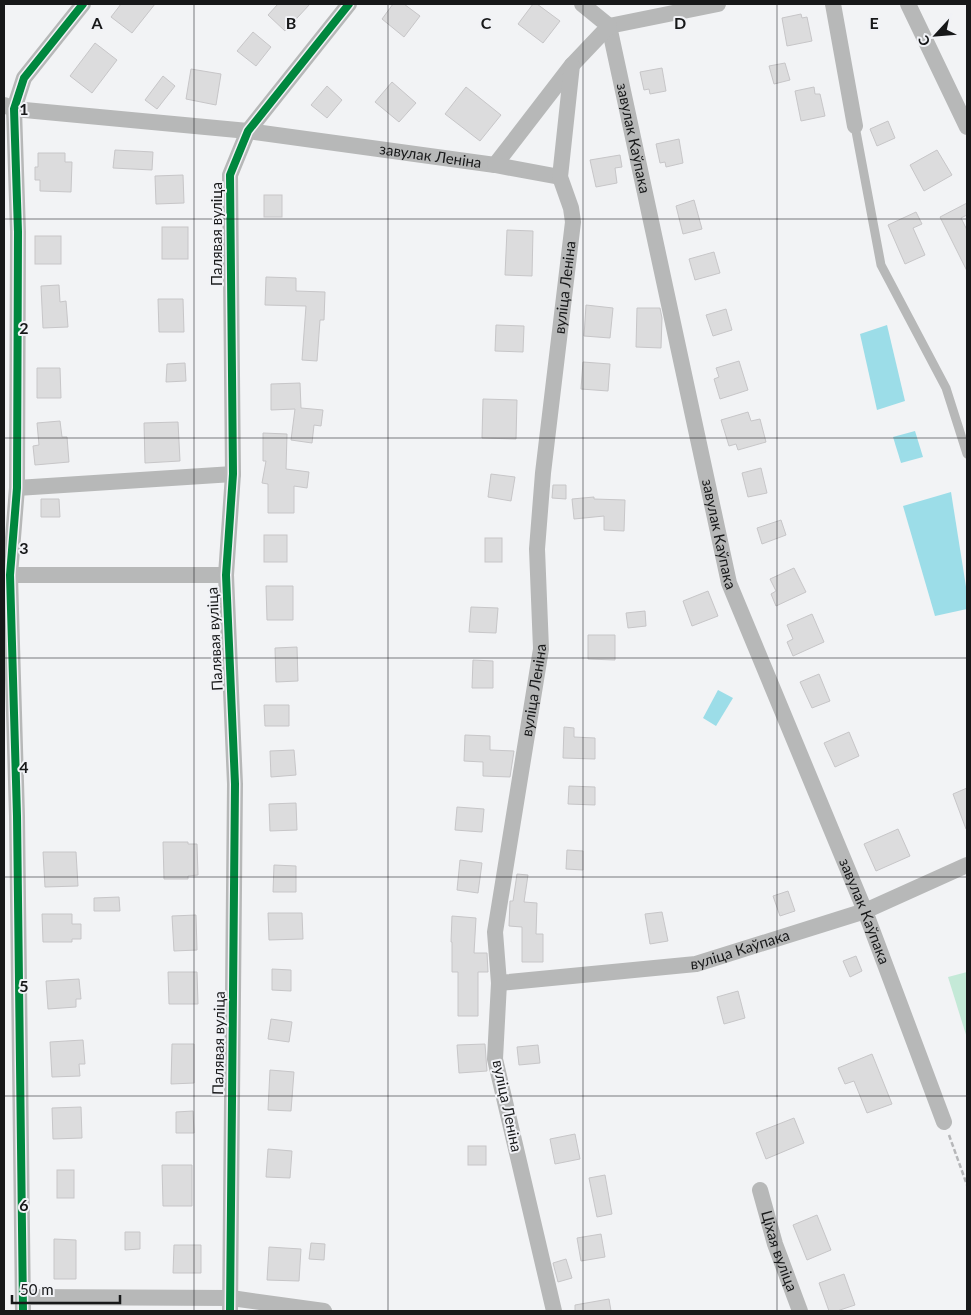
<svg xmlns="http://www.w3.org/2000/svg" width="971" height="1315" font-family="Lato,sans-serif">
	<rect width="100%" height="100%" fill="#f2f3f5"/>
	<!-- green -->
	<polygon fill="#c4e9d7" points="967,972 967,1038 948,977"/>
	<!-- water -->
	<g fill="#9cdde8">
		<polygon points="887,325 905,401 877,410 860,334"/>
		<polygon points="915,431 923,457 901,463 893,437"/>
		<polygon points="951,492 967,593 967,609 935,616 903,506"/>
		<polygon points="718,690 733,698 716,726 703,718"/>
	</g>
	<!-- building -->
	<g fill="#dcdcdd" stroke="#c7c6c8">
		<polygon points="121,4 155,4 132,33 111,17"/>
		<polygon points="278,4 310,4 285,31 268,15"/>
		<polygon points="393,4 404,4 420,16 404,37 382,19"/>
		<polygon points="533,4 537,4 560,21 543,43 518,24"/>
		<polygon points="801,14 802,18 807,17 812,41 787,46 782,18"/>
		<polygon points="253,32 271,47 256,66 237,51"/>
		<polygon points="95,43 117,60 92,93 70,76"/>
		<polygon points="785,63 790,80 774,84 769,66"/>
		<polygon points="662,68 666,91 650,94 649,89 644,90 640,72"/>
		<polygon points="191,69 221,74 216,105 186,99"/>
		<polygon points="163,76 175,86 157,109 145,100"/>
		<polygon points="392,82 416,103 399,122 375,102"/>
		<polygon points="327,86 342,100 327,118 311,105"/>
		<polygon points="466,87 501,115 480,141 445,114"/>
		<polygon points="814,87 815,94 820,94 825,116 801,121 795,91"/>
		<polygon points="888,121 895,138 877,146 870,129"/>
		<polygon points="679,139 683,163 666,167 665,162 660,163 656,144"/>
		<polygon points="115,150 153,152 152,170 113,168"/>
		<polygon points="937,150 952,175 924,191 910,165"/>
		<polygon points="38,153 65,153 65,162 72,162 71,192 40,191 40,180 35,180 35,167 38,167"/>
		<polygon points="620,155 622,167 615,168 617,183 596,187 590,160"/>
		<polygon points="183,175 184,203 156,204 155,176"/>
		<rect x="264" y="195" width="18" height="22"/>
		<polygon points="694,200 702,229 683,234 676,206"/>
		<polygon points="967,203 967,215 961,218 967,230 967,271 940,217"/>
		<polygon points="916,212 922,224 913,228 925,255 905,264 888,225"/>
		<rect x="162" y="227" width="26" height="32"/>
		<polygon points="507,230 533,231 532,276 505,275"/>
		<rect x="35" y="236" width="26" height="28"/>
		<polygon points="714,252 720,273 695,280 689,259"/>
		<polygon points="266,277 296,278 296,291 325,292 324,320 320,320 317,361 302,360 306,306 265,305"/>
		<polygon points="59,285 60,302 66,301 68,327 43,328 41,286"/>
		<polygon points="158,299 183,299 184,332 159,332"/>
		<polygon points="586,305 613,308 610,338 584,336"/>
		<polygon points="637,308 660,308 662,318 661,348 636,347"/>
		<polygon points="726,309 732,330 713,336 706,315"/>
		<polygon points="496,325 524,326 523,352 495,351"/>
		<polygon points="739,361 748,390 720,399 714,379 719,377 716,368"/>
		<polygon points="583,362 610,364 608,391 581,389"/>
		<polygon points="185,363 186,381 166,382 167,364"/>
		<polygon points="37,368 60,368 61,398 37,398"/>
		<polygon points="300,383 301,408 323,410 321,426 314,425 312,443 291,440 295,409 271,410 271,384"/>
		<polygon points="483,399 517,400 516,439 482,438"/>
		<polygon points="748,412 751,421 760,419 766,442 738,450 736,444 729,446 721,420"/>
		<polygon points="60,421 62,437 67,437 69,462 35,465 33,446 39,445 37,423"/>
		<polygon points="178,422 180,461 145,463 144,423"/>
		<polygon points="263,433 287,434 286,469 309,472 307,488 294,486 294,513 268,513 268,484 262,483 266,461 263,461"/>
		<polygon points="761,468 767,493 748,497 742,473"/>
		<polygon points="491,474 515,477 511,501 488,497"/>
		<polygon points="553,485 566,485 566,499 552,498"/>
		<polygon points="594,497 594,499 625,500 624,531 604,530 604,516 574,519 572,499"/>
		<polygon points="41,499 59,499 60,517 41,517"/>
		<polygon points="781,520 786,535 762,544 757,528"/>
		<rect x="264" y="535" width="23" height="27"/>
		<rect x="485" y="538" width="17" height="24"/>
		<polygon points="794,568 806,592 776,606 771,594 776,591 770,579"/>
		<polygon points="266,586 293,586 293,620 267,620"/>
		<polygon points="708,591 718,616 692,626 683,601"/>
		<polygon points="471,607 498,608 496,633 469,632"/>
		<polygon points="645,611 646,626 628,628 626,613"/>
		<polygon points="812,614 824,642 793,656 787,642 793,639 787,625"/>
		<polygon points="588,635 615,635 615,660 588,659"/>
		<polygon points="297,647 298,681 276,682 275,648"/>
		<polygon points="473,660 493,661 493,688 472,688"/>
		<polygon points="819,674 830,701 812,708 800,682"/>
		<polygon points="264,705 289,705 289,726 265,726"/>
		<polygon points="564,727 574,728 574,737 595,738 595,759 563,758"/>
		<polygon points="849,732 859,756 835,767 824,743"/>
		<polygon points="465,735 490,736 490,750 514,751 510,777 483,776 483,762 464,761"/>
		<polygon points="294,750 296,775 271,777 270,751"/>
		<polygon points="569,786 595,787 595,805 568,804"/>
		<polygon points="967,788 967,829 966,829 953,794"/>
		<polygon points="296,803 297,830 270,831 269,804"/>
		<polygon points="457,807 484,809 482,832 455,830"/>
		<polygon points="898,829 910,856 876,871 864,844"/>
		<polygon points="163,842 188,842 188,844 197,844 198,875 188,876 188,879 164,879"/>
		<polygon points="567,850 583,851 583,870 566,869"/>
		<polygon points="43,852 76,852 78,886 45,887"/>
		<polygon points="460,860 482,863 478,893 457,890"/>
		<polygon points="274,865 296,866 296,892 273,892"/>
		<polygon points="517,874 528,875 524,902 537,903 536,934 543,934 543,962 522,962 522,927 509,926 510,901 513,901"/>
		<polygon points="788,891 795,911 780,916 773,896"/>
		<polygon points="119,897 120,911 94,911 94,898"/>
		<polygon points="662,912 668,941 650,944 645,914"/>
		<polygon points="268,913 302,913 303,939 269,940"/>
		<polygon points="42,914 72,914 72,924 81,924 81,939 72,939 72,942 43,942"/>
		<polygon points="196,915 197,950 174,951 172,916"/>
		<polygon points="452,916 476,918 474,953 487,953 488,972 478,972 478,1016 458,1016 458,972 452,972 452,942 451,942"/>
		<polygon points="856,956 862,971 850,977 843,961"/>
		<polygon points="272,969 291,970 291,991 272,990"/>
		<polygon points="168,972 197,972 198,1004 169,1004"/>
		<polygon points="79,979 81,999 76,999 76,1007 48,1009 46,981"/>
		<polygon points="738,991 745,1018 724,1024 717,997"/>
		<polygon points="271,1019 292,1022 289,1042 268,1039"/>
		<polygon points="83,1040 85,1064 79,1064 80,1076 52,1077 50,1042"/>
		<polygon points="172,1044 194,1044 194,1083 171,1084"/>
		<polygon points="485,1044 487,1071 459,1073 457,1045"/>
		<polygon points="538,1045 540,1063 519,1065 517,1047"/>
		<polygon points="872,1054 892,1104 867,1113 854,1081 845,1084 838,1068"/>
		<polygon points="270,1070 294,1072 291,1111 268,1110"/>
		<polygon points="81,1107 82,1138 53,1139 52,1108"/>
		<polygon points="193,1111 194,1133 176,1133 176,1112"/>
		<polygon points="794,1118 804,1143 766,1159 756,1133"/>
		<polygon points="575,1134 580,1159 555,1164 550,1139"/>
		<rect x="468" y="1146" width="18" height="19"/>
		<polygon points="268,1149 292,1151 290,1178 266,1177"/>
		<polygon points="162,1165 192,1165 192,1206 163,1206"/>
		<rect x="57" y="1170" width="17" height="28"/>
		<polygon points="605,1175 612,1214 597,1217 589,1178"/>
		<polygon points="817,1215 831,1250 807,1260 793,1225"/>
		<polygon points="125,1232 140,1232 140,1249 125,1250"/>
		<polygon points="601,1234 605,1257 581,1261 577,1238"/>
		<polygon points="54,1239 76,1240 76,1279 54,1279"/>
		<polygon points="311,1243 325,1244 324,1260 309,1259"/>
		<polygon points="174,1245 201,1245 201,1273 173,1273"/>
		<polygon points="269,1247 301,1249 299,1281 267,1280"/>
		<polygon points="566,1259 572,1278 558,1282 553,1263"/>
		<polygon points="844,1274 855,1305 837,1311 829,1311 819,1283"/>
		<polygon points="609,1299 611,1311 575,1311 575,1305"/>
	</g>
	<g fill="none" stroke-linecap="round" stroke-linejoin="round">
		<!-- path -->
		<polyline stroke="#b6b7b9" stroke-width="2.5" stroke-dasharray="5 2.5" stroke-linecap="butt" points="949,1135 967,1185"/>
		<!-- service -->
		<polyline stroke="#b7b8b8" stroke-width="9" points="855,126 881,265 946,388 967,454"/>
		<!-- minor -->
		<g stroke="#b7b8b8" stroke-width="16">
			<path id="s1" d="M718 4 609 26 729 583 865 911 944 1122"/>
			<polyline points="833,4 855,126"/>
			<polyline points="908,4 967,127"/>
			<path id="s2" d="M4 105 14 109 248 131 495 165 572 65 609 26 582 4"/>
			<polyline points="495,165 560,177"/>
			<polyline points="17,488 233,474"/>
			<polyline points="4,575 226,575"/>
			<path id="s3" d="M499 983 696 964 865 911 967 865"/>
			<path id="s4" d="M760 1190 775 1244 800 1311"/>
			<polyline points="23,1297 231,1298 324,1311"/>
			<polyline points="23,1311 17,816 10,575 17,488 18,232 14,109 24,78 83,4"/>
			<polyline points="230,1311 235,784 226,575 233,474 230,175 248,131 349,4"/>
			<path id="s5" d="M554 1311 495 1059 499 983 495 932 541 649 537 549 543 473 573 222 571 208 560 177 572 65"/>
		</g>
		<!-- cycleway casing -->
		<g stroke="#f1f2f6" stroke-width="11">
			<g id="cycleway">
				<polyline points="23,1311 17,816 10,575 17,488 18,232 14,109 24,78 83,4"/>
				<polyline points="230,1311 235,784 226,575 233,474 230,175 248,131 349,4"/>
			</g>
		</g>
		<!-- cycleway -->
		<use href="#cycleway" stroke="#00873e" stroke-width="8"/>
	</g>
	<!-- grid -->
	<path fill="none" stroke="#171819" stroke-width="1" stroke-opacity="0.55" d="M194 4V1311M388 4V1311M583 4V1311M777 4V1311M4 219H967M4 438H967M4 658H967M4 877H967M4 1096H967"/>
	<g text-anchor="middle" stroke-width="4" stroke-linejoin="round" paint-order="stroke">
		<!-- street labels -->
		<g font-size="15" fill="#171819" stroke="#f1f2f6">
			<text dy="5" stroke="none"><textPath href="#s1" startOffset="226">завулак Каўпака</textPath></text>
			<text dy="5" stroke="none"><textPath href="#s2" startOffset="430">завулак Леніна</textPath></text>
			<text transform="translate(217 234) rotate(-90)" y="5">Палявая вуліца</text>
			<text dy="5" stroke="none"><textPath href="#s5" startOffset="1036">вуліца Леніна</textPath></text>
			<text dy="5" stroke="none"><textPath href="#s1" startOffset="631">завулак Каўпака</textPath></text>
			<text transform="translate(215 639) rotate(-93)" y="5">Палявая вуліца</text>
			<text dy="5" stroke="none"><textPath href="#s5" startOffset="631">вуліца Леніна</textPath></text>
			<text dy="5" stroke="none"><textPath href="#s1" startOffset="1036">завулак Каўпака</textPath></text>
			<text dy="5" stroke="none"><textPath href="#s3" startOffset="244">вуліца Каўпака</textPath></text>
			<text transform="translate(219 1043) rotate(-89)" y="5">Палявая вуліца</text>
			<text transform="translate(507 1106) rotate(78)" y="5">вуліца Леніна</text>
			<text dy="5" stroke="none"><textPath href="#s4" startOffset="64">Ціхая вуліца</textPath></text>
		</g>
	</g>
	<g font-size="16" text-anchor="middle" font-weight="bold" fill="#171819" stroke="#f1f2f6" stroke-width="4" stroke-linejoin="round" paint-order="stroke">
		<text x="97" y="29">A</text>
		<text x="291" y="29">B</text>
		<text x="486" y="29">C</text>
		<text x="680" y="29">D</text>
		<text x="874" y="29">E</text>
		<text x="24" y="115">1</text>
		<text x="24" y="334">2</text>
		<text x="24" y="554">3</text>
		<text x="24" y="773">4</text>
		<text x="24" y="992">5</text>
		<text x="24" y="1211">6</text>
	</g>
	<!-- border -->
	<rect width="971" height="1315" fill="none" stroke="#171819" stroke-width="10"/>
	<!-- north arrow -->
	<g transform="translate(936 35) rotate(244)" stroke="#f1f2f6" stroke-width="4" paint-order="stroke">
	<path d="M0-4L9 19L0 12L-9 19Z" fill="#171819"/>
	<text y="-8" font-size="14" font-weight="bold" text-anchor="middle" fill="#171819">С</text>
	</g>
	<!-- scale -->
	<path d="M12 1295v8h108v-8" fill="none" stroke="#171819" stroke-width="2.5"/>
	<text x="20" y="1295" font-size="15" fill="#171819" stroke="#f1f2f6" stroke-width="4" paint-order="stroke">50 m</text>
</svg>
